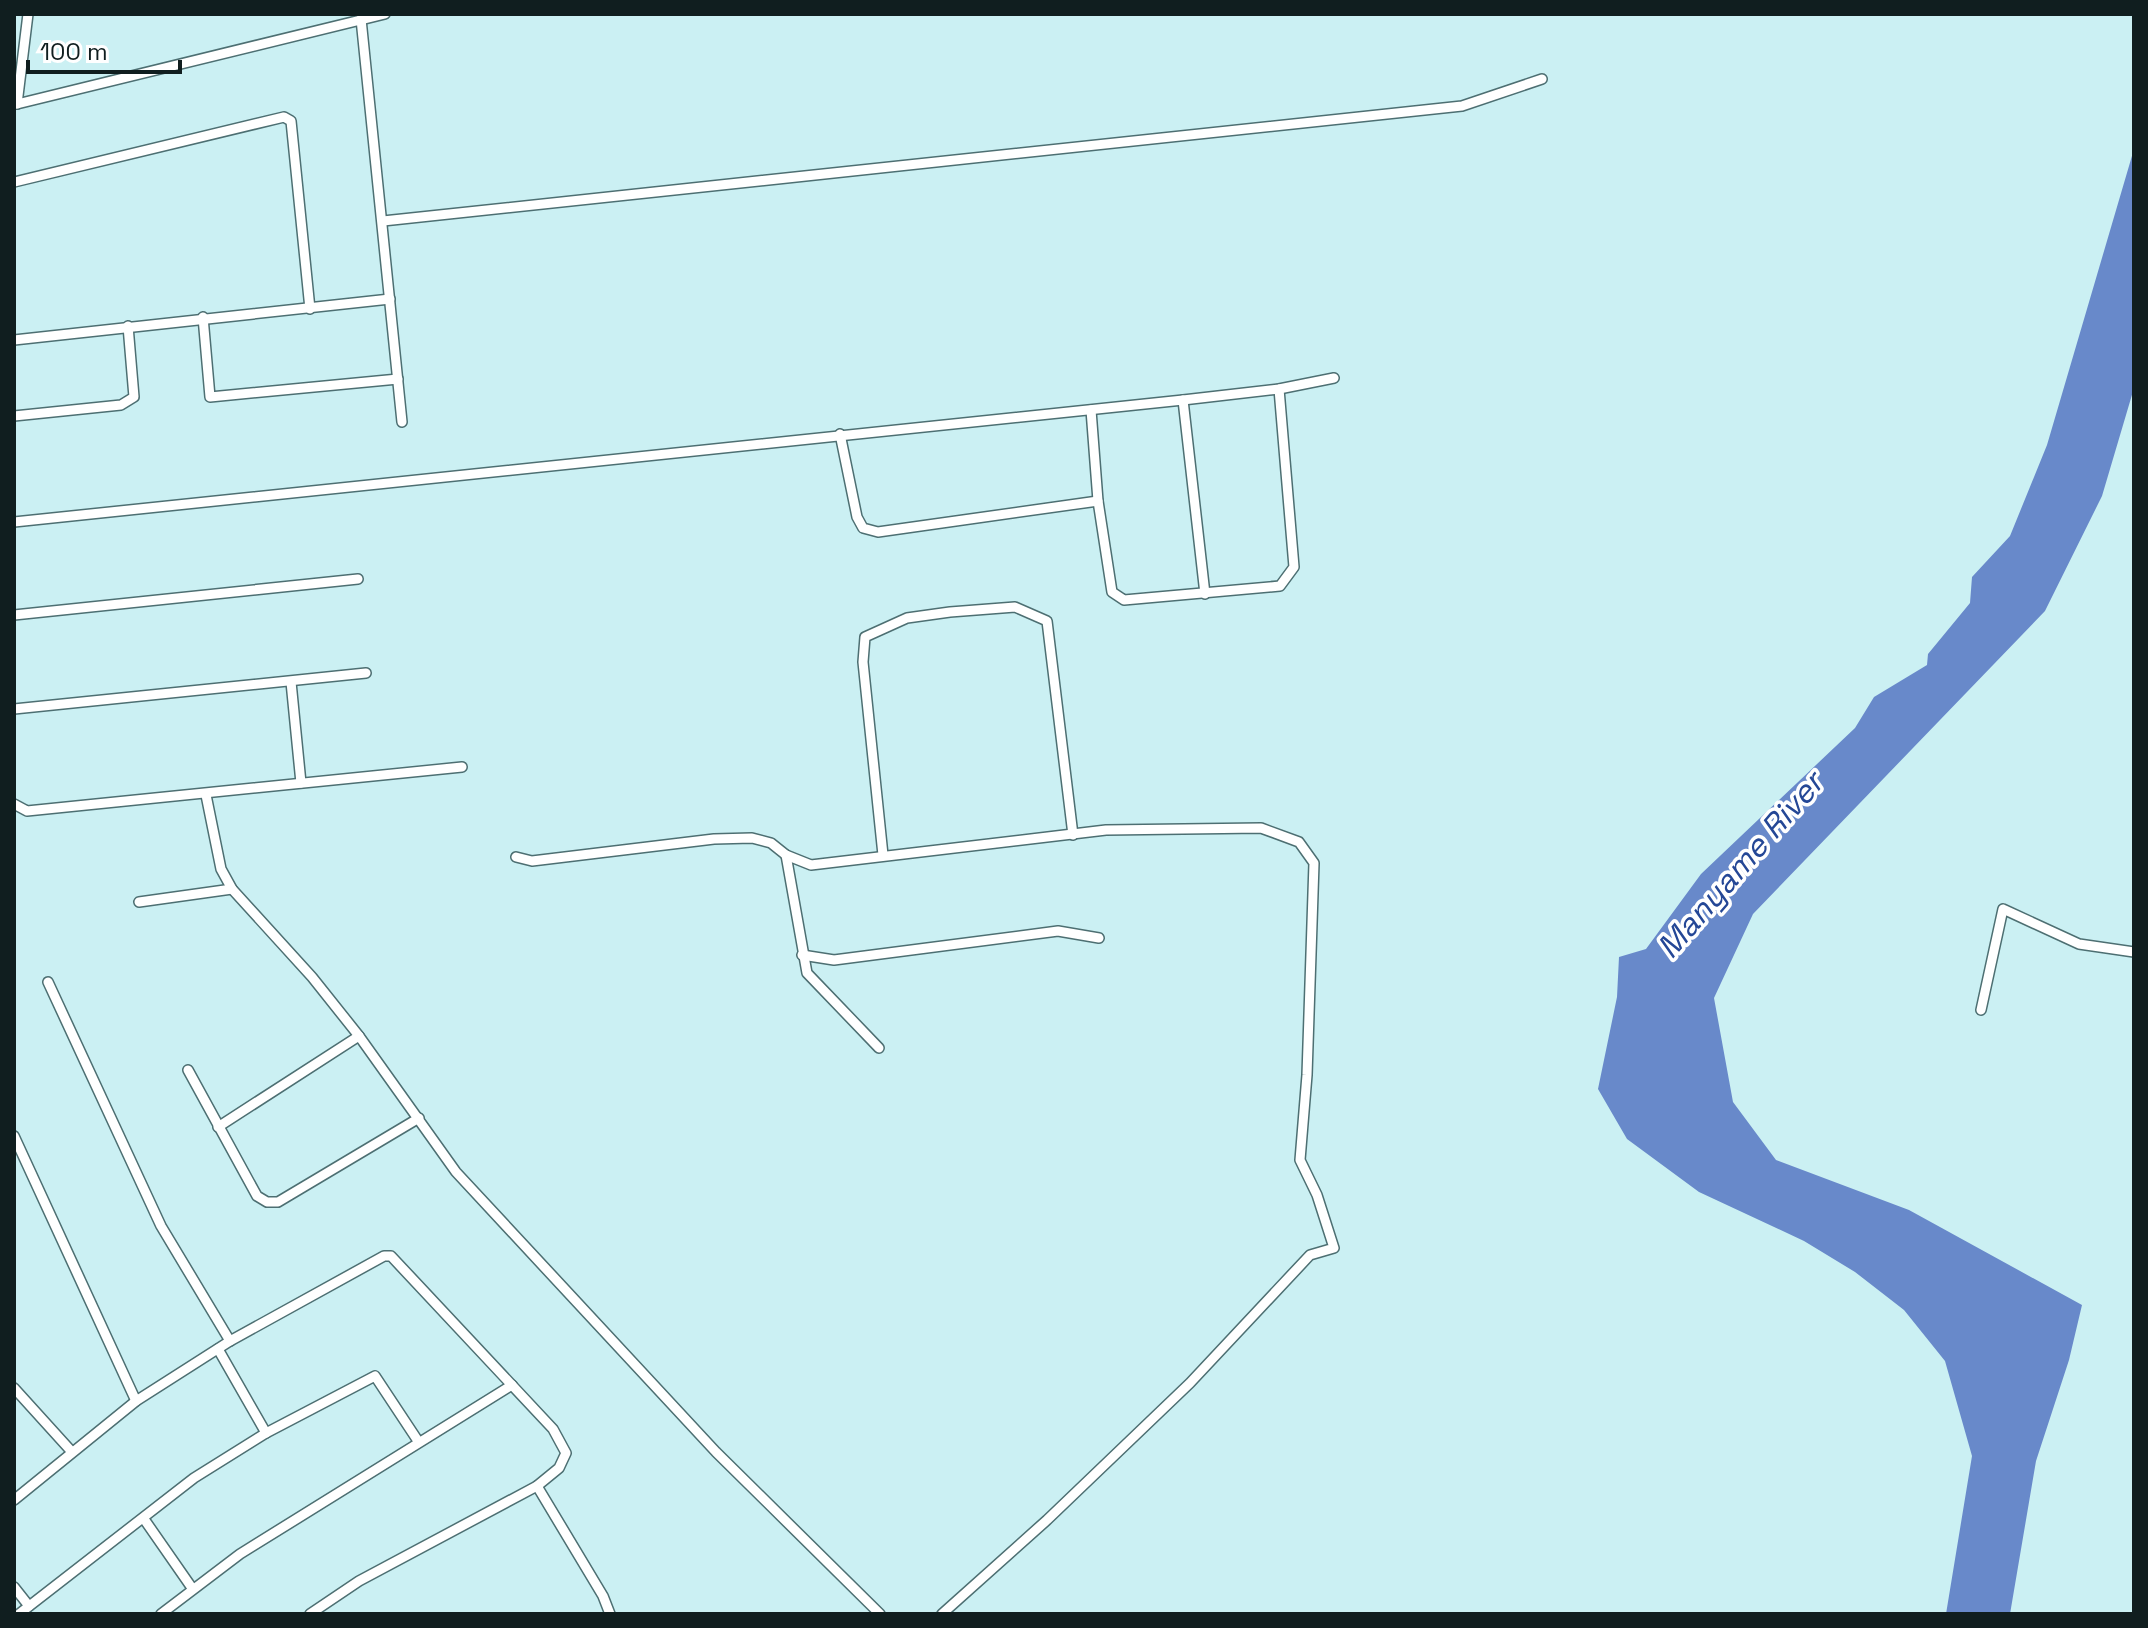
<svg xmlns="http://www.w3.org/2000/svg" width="2148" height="1628" font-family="'Space Grotesk',sans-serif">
	<rect width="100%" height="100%" fill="#cbf0f3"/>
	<!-- water -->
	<polygon fill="#6889ca" points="2134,149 2134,388 2102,496 2045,611 1753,914 1714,998 1733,1102 1776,1160 1909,1210 2082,1305 2069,1360 2036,1461 2010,1614 1946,1614 1972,1456 1945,1361 1904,1310 1855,1272 1804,1241 1699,1192 1627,1139 1598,1089 1617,997 1619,957 1646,949 1701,874 1855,728 1874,697 1927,665 1928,654 1970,603 1972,577 2010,536 2047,445"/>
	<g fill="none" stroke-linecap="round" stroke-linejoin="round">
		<!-- minor casing -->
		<g stroke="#4d6f72" stroke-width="12">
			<g id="minor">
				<polyline points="361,19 402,422"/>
				<polyline points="14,104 17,104 28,14"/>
				<polyline points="17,104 385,14"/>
				<polyline points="14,182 284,117 291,121 310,309"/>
				<polyline points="383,221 1462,106 1542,79"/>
				<polyline points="203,317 210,397 398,379"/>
				<polyline points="14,340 390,299"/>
				<polyline points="1183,400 1205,594"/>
				<polyline points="1091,410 1098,501 1112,592 1124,600 1280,586 1294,567 1279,389"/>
				<polyline points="14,416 121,405 134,397 128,326"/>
				<polyline points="840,434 857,517 863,528 878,532 1098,501"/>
				<polyline points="14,522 1183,400 1279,389 1334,378"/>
				<polyline points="14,615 358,579"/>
				<polyline points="291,682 301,783"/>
				<polyline points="14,709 366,673"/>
				<polyline points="206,795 221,869 232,889 312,977 359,1036 456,1172 716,1452 880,1614"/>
				<polyline points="14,804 27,811 462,767"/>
				<polyline points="786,855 807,973 879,1048"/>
				<polyline points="883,855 863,662 865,637 907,618 950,612 1015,607 1047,621 1073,835"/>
				<polyline points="516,857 532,861 714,839 752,838 771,843 786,855 811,865 1106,830 1261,828 1299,842 1314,863 1307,1075 1300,1160 1317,1195 1334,1248 1310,1255 1190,1383 1047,1520 942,1614"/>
				<polyline points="139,902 232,889"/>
				<polyline points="802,955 834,960 1058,931 1099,938"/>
				<polyline points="48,982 161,1226 230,1341"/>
				<polyline points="1981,1010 2003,909 2079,944 2134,952"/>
				<polyline points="188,1070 257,1196 267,1202 278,1202 419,1118"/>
				<polyline points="218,1127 359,1036"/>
				<polyline points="14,1136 136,1401"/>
				<polyline points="218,1349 266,1433"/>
				<polyline points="14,1388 72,1452"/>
				<polyline points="537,1486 603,1596 610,1614"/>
				<polyline points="14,1500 136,1401 230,1341 384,1256 391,1256 553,1429 566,1453 559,1468 537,1486 359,1581 310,1614"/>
				<polyline points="144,1519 192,1588"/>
				<polyline points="14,1587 29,1606"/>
				<polyline points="19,1614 194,1478 266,1433 375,1376 418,1441"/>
				<polyline points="161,1614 240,1554 512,1385"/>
			</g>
		</g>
		<!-- minor -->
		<use href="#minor" stroke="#fff" stroke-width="9"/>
	</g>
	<g text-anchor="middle" stroke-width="7" stroke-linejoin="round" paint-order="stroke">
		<!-- water labels -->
		<g font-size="32" font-style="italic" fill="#244796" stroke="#fff">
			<text transform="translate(1740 865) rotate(-49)" y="11">Manyame River</text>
		</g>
	</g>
	<!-- border -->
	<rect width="2148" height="1628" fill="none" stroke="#101e1f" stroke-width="32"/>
	<!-- scale -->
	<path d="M28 60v12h152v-12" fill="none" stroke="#101e1f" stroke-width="4"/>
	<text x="40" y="60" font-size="24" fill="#101e1f" stroke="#ffffff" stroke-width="6" paint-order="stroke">100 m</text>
</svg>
